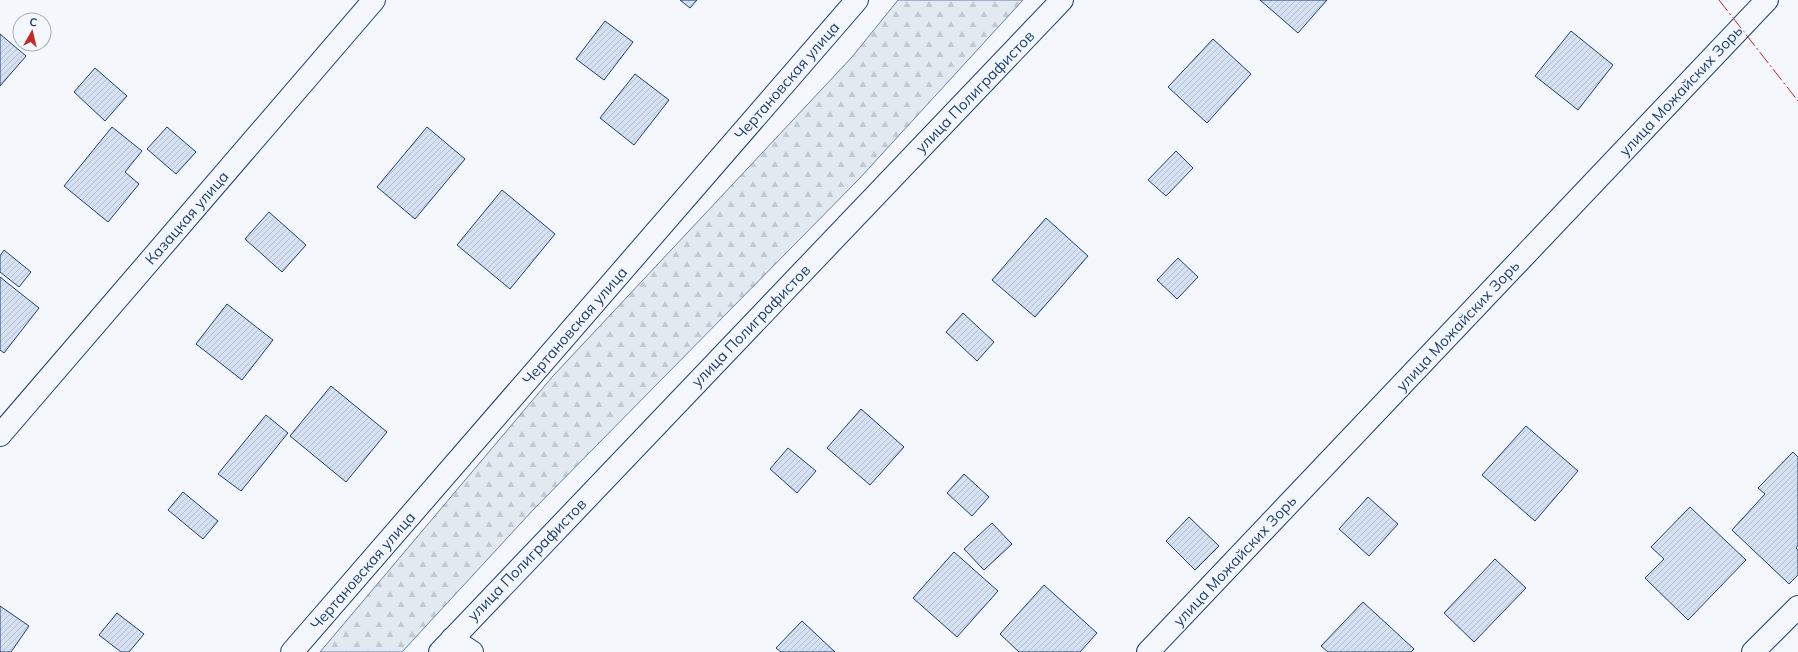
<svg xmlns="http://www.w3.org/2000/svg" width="1798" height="652" font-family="Mulish,sans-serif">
	<defs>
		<pattern id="forest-firs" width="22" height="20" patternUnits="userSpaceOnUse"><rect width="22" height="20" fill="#e3e9f0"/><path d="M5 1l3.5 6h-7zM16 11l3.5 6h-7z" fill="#c2c9d1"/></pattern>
		<pattern id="building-hatch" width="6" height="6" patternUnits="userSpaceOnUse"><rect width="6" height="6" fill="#d5e0f0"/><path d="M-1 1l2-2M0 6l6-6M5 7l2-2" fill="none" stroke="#b6c1d1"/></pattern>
	</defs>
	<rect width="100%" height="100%" fill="#f4f7fb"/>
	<!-- forest -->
	<polygon fill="url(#forest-firs)" stroke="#687fa3" points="898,0 1023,0 859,179 533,510 402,652 320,652 553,376 852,57"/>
	<!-- building -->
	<g fill="url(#building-hatch)" stroke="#1d3f73">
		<polygon points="680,0 697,0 690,8"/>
		<polygon points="1260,0 1327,0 1298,33"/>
		<polygon points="605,21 633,42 604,80 576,59"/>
		<polygon points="1571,31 1613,65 1578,110 1535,76"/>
		<polygon points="0,34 26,56 0,86"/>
		<polygon points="1213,39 1251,74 1207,123 1168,87"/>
		<polygon points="95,68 127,96 105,121 74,92"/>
		<polygon points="635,74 669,100 634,145 600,118"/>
		<polygon points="112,127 142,151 125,172 139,184 108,222 64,186"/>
		<polygon points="167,127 196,152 176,174 147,149"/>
		<polygon points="427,127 465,159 415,219 377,187"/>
		<polygon points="1176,151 1193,168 1166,196 1148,180"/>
		<polygon points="502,190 555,234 510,289 457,245"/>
		<polygon points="269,212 306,245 282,272 245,239"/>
		<polygon points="1046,218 1088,256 1035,317 992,280"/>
		<polygon points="4,250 31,272 19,287 0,272 0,256"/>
		<polygon points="1178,258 1198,277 1177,299 1157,280"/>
		<polygon points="0,277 39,308 4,353 0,350"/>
		<polygon points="227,304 273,340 242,380 196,344"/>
		<polygon points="963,313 994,342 977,361 946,332"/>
		<polygon points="331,386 387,432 346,482 290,436"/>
		<polygon points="861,409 904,447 870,485 827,448"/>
		<polygon points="266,415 288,433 241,491 218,474"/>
		<polygon points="1526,426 1578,471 1535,521 1482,475"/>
		<polygon points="788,448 816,471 797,493 770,469"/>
		<polygon points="1793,452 1798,457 1798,545 1796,548 1798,550 1798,575 1789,584 1732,530 1765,494 1758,488"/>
		<polygon points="964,474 989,497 972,516 947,493"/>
		<polygon points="183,492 218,521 203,539 168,510"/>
		<polygon points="1368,497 1398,524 1369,556 1339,529"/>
		<polygon points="1690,507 1746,560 1688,620 1645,578 1664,559 1651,547"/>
		<polygon points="1189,517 1219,546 1195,570 1166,541"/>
		<polygon points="992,523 1012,544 984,570 964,549"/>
		<polygon points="954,552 998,591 957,637 913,598"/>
		<polygon points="1495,559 1526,588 1474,642 1444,613"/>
		<polygon points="1044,585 1097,633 1080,652 1019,652 1000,634"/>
		<polygon points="1363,602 1414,649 1411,652 1328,652 1321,646"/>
		<polygon points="0,606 29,626 11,652 0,652"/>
		<polygon points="117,613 144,634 129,652 121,652 99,635"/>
		<polygon points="802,621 835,652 781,652 776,648"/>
	</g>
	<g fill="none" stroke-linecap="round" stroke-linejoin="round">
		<!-- minor casing -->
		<g stroke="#1d3f73" stroke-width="24">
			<g id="minor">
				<polyline points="0,435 374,0"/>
				<polyline points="452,639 472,652"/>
				<polyline points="292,652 857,0"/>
				<polyline points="1148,652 1767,0"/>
				<polyline points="1753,652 1798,607"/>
			</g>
		</g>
		<!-- tertiary casing -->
		<g stroke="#1d3f73" stroke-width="24">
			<polyline id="tertiary" points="440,652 1062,0"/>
		</g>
		<!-- minor -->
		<use href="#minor" stroke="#f4f7fb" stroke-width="22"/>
		<!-- tertiary -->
		<use href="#tertiary" stroke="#f4f7fb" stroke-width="22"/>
		<!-- power -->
		<polyline stroke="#c62828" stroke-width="1" stroke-dasharray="14 3 2 3" stroke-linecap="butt" points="1719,0 1798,101"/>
	</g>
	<g text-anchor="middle" stroke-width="3" stroke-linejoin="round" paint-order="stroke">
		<!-- street labels -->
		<g font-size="15" fill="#1d3f73" stroke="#f4f7fb">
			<text transform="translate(787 81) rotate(-49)" y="5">Чертановская улица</text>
			<text transform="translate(1681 91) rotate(-47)" y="5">улица Можайских Зорь</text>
			<text transform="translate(975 92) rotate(-46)" y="5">улица Полиграфистов</text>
			<text transform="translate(187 218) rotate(-49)" y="5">Казацкая улица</text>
			<text transform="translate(575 326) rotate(-49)" y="5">Чертановская улица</text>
			<text transform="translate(751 326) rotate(-46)" y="5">улица Полиграфистов</text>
			<text transform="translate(1458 326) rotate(-47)" y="5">улица Можайских Зорь</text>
			<text transform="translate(527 560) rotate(-46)" y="5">улица Полиграфистов</text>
			<text transform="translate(1235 561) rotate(-47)" y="5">улица Можайских Зорь</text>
			<text transform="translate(363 571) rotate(-49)" y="5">Чертановская улица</text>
		</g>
	</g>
	<!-- north arrow -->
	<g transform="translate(32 32) rotate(8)"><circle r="19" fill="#f4f7fb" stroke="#9eadc5"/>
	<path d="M0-3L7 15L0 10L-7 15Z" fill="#c62828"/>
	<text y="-6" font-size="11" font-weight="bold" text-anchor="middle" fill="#1d3f73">С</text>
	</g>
</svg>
